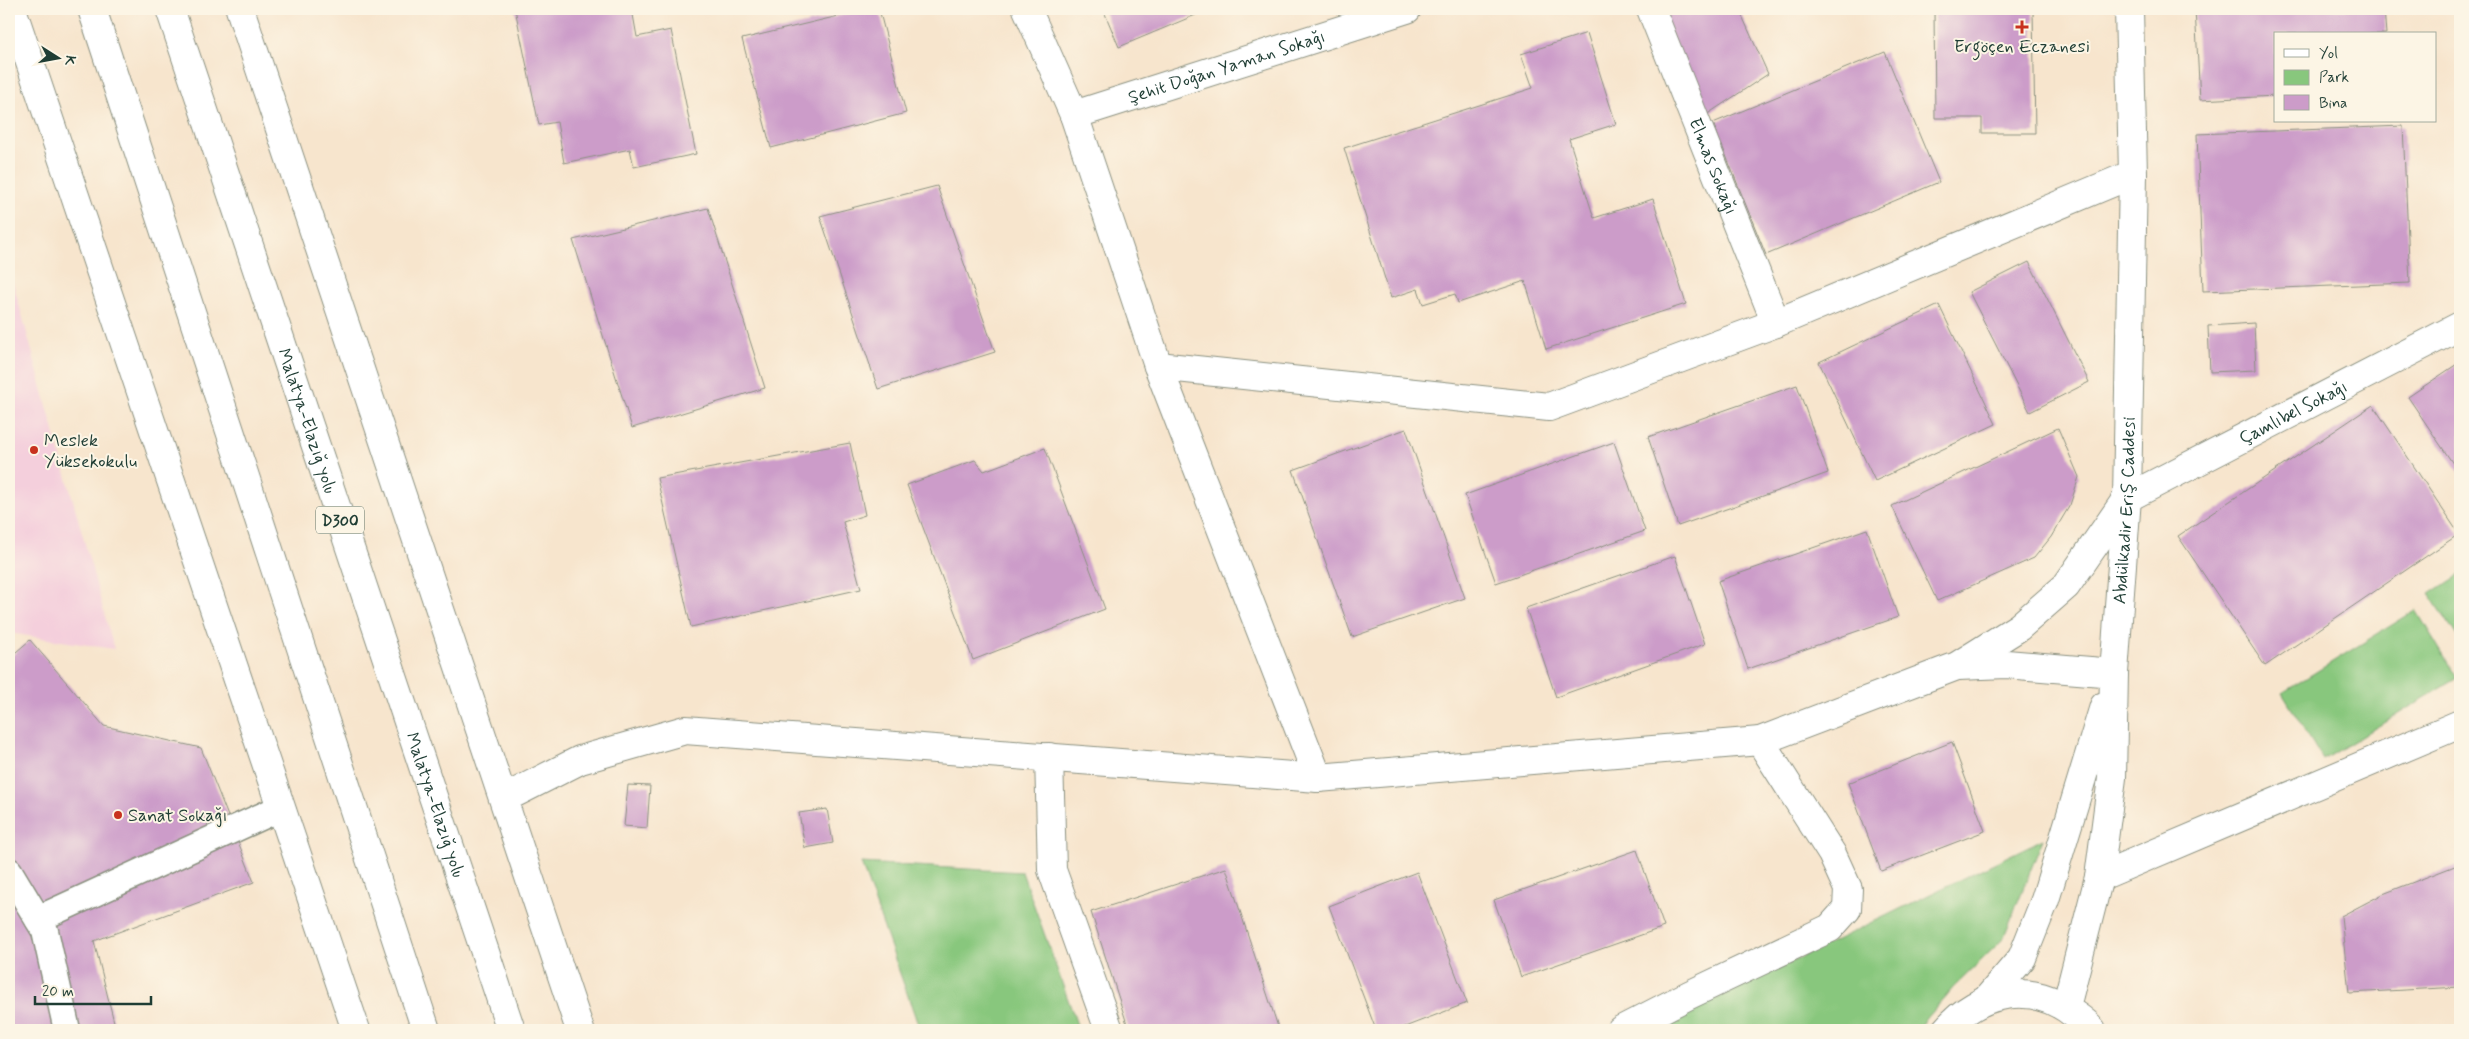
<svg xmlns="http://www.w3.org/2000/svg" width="2469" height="1039" font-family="Mynerve,sans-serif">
	<rect width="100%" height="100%" fill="#fcf5e5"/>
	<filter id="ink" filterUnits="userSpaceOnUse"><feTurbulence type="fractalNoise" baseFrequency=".02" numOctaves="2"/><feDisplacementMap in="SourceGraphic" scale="10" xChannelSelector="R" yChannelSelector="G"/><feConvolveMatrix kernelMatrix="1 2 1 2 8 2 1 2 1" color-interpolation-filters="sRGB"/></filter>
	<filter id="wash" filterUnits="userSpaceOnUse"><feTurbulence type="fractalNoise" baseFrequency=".0096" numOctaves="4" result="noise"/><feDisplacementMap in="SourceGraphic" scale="20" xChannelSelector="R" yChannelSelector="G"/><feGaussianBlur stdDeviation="1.12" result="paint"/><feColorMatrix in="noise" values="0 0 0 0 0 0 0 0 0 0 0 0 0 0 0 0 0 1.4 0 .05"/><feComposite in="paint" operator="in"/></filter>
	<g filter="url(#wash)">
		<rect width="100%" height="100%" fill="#f7e5cd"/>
		<!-- built -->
		<polygon fill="#f4cfdc" points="9,268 114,649 9,633"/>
		<!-- green -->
		<g fill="#88c77d" stroke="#548258">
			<polygon points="2460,574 2460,641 2430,594"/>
			<polygon points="2416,610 2457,678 2323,760 2282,693"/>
			<polygon points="2043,839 2003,939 1953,988 1917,1030 1652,1030"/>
			<polygon points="861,863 1022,872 1079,1030 920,1030"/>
		</g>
		<g id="blocks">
			<!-- building -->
			<g fill="#cc9cc9">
				<polygon points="515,9 632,9 637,37 671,30 696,154 634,167 630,149 564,163 557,122 539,125"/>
				<polygon points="868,9 879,9 906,113 771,148 742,39"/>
				<polygon points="1103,9 1204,9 1205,11 1119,47"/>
				<polygon points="1658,9 1739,9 1768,74 1706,115"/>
				<polygon points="1934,9 2033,9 2035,133 1982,133 1982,118 1935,118"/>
				<polygon points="2195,9 2384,9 2386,34 2275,34 2275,96 2200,100"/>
				<polygon points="1587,33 1616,124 1569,139 1594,218 1653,199 1686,304 1546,349 1525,281 1458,303 1455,294 1423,304 1418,289 1391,298 1344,148 1533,88 1521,54"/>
				<polygon points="1885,52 1939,182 1766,255 1713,123"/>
				<polygon points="2403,126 2410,283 2203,291 2197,134"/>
				<polygon points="937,186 995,352 878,389 820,216"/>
				<polygon points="708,208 765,388 632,428 573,240"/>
				<polygon points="2029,262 2089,382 2030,412 1969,292"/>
				<polygon points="1939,305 1996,424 1875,481 1819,362"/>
				<polygon points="2254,323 2256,370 2210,372 2208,326"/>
				<polygon points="2460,362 2460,474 2408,397"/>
				<polygon points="1797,385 1828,473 1678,526 1648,437"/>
				<polygon points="2373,405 2459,534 2265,666 2178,536"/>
				<polygon points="2058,428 2079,477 2070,505 2051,537 2034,558 1937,601 1892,506"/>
				<polygon points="1406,429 1465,598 1352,637 1293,470"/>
				<polygon points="1614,442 1645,531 1496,583 1465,495"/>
				<polygon points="850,443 865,515 843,522 861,589 691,627 657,478"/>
				<polygon points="1045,448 1105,609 973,660 907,485 975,460 984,471"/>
				<polygon points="1867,529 1898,617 1748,669 1718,581"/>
				<polygon points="1675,556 1705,644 1556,697 1526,608"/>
				<polygon points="30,640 104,726 201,748 254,882 94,941 116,1030 9,1030 9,658"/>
				<polygon points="1952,742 1985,831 1881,871 1848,783"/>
				<polygon points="628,785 650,786 647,828 624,826"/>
				<polygon points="827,809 833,843 805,848 799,813"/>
				<polygon points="1637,850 1664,927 1521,977 1494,900"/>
				<polygon points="2460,864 2460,987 2349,993 2341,916 2383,894"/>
				<polygon points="1226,868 1279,1030 1129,1030 1091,912"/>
				<polygon points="1417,872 1467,1003 1397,1030 1376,1030 1329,906"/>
			</g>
		</g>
	</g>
	<g filter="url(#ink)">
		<use href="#blocks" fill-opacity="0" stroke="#8b9180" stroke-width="1"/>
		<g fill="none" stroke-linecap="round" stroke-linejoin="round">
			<!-- pedestrian casing -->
			<g stroke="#8b9180" stroke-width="29">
				<g id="pedestrian">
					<polyline points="9,871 45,931 67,1030"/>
					<polyline points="38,919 280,808"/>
				</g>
			</g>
			<!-- minor casing -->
			<g stroke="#8b9180" stroke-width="30">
				<g id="minor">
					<polyline points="1027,9 1074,115 1158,366 1318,778"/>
					<path id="s1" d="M1651 9 1776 323"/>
					<path id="s2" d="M1074 115 1407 9"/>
					<polyline points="1158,366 1549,407 1776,323 2133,174"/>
					<polyline points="1958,666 2006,664 2114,673"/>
					<polyline points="1049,757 1052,870 1109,1030"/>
					<path id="s3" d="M505 798 580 760 685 730 1318 778 1760 741 1957 666 2019 627 2066 586 2127 498 2460 326"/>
					<polyline points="2099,877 2460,724"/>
					<polyline points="1621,1030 1689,995 1830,928 1847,909 1848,889 1832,854 1760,741"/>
				</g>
			</g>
			<!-- secondary casing -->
			<g stroke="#8b9180" stroke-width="30">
				<g id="secondary">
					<polyline points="12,9 356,1030"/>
					<polyline points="240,9 580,1030"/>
					<polyline points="1987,999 2022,958 2045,900 2104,706"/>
					<path id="s4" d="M2066 1007 2099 877 2112 778 2114 673 2127 498 2133 174 2129 9"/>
					<path d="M1946 1030C1979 991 2033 980 2075 1015 2081 1019 2088 1024 2092 1030"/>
				</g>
			</g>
			<!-- trunk casing -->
			<g stroke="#8b9180" stroke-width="30">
				<g id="trunk">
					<polyline points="92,9 426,1030"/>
					<path id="s5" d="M170 9 511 1030"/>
				</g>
			</g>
			<!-- pedestrian -->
			<use href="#pedestrian" stroke="#fff" stroke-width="26"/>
			<!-- minor -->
			<use href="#minor" stroke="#fff" stroke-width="28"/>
			<!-- secondary -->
			<use href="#secondary" stroke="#fff" stroke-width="28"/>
			<!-- trunk -->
			<use href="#trunk" stroke="#fff" stroke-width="28"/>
		</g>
	</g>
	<!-- markers -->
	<g fill="#c8321e" stroke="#fcf5e5" stroke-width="2">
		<path d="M2019.5 19.5h5v5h5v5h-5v5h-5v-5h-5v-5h5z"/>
		<circle cx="34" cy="450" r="5"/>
		<circle cx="118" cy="815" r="5"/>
	</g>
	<g text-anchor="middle" stroke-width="4" stroke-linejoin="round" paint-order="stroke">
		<!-- shield labels -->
		<rect fill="#fcf5e5" stroke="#617469" stroke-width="1" x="316" y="506.5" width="48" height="27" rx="4"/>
		<g font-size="16" font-weight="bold" fill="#1f3d34">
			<text x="340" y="526">D300</text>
		</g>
		<!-- poi labels -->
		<g font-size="18" fill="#1f3d34" stroke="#fcf5e5" text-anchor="start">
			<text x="2022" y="52" text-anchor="middle">Ergöçen Eczanesi</text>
			<text x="44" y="446">Meslek<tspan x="44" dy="21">Yüksekokulu</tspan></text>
			<text x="128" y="821">Sanat Sokağı</text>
		</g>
		<!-- street labels -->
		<g font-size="18" fill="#1f3d34" stroke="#fcf5e5">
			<text dy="6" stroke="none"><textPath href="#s2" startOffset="160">Şehit Doğan Yaman Sokağı</textPath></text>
			<text dy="6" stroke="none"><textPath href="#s1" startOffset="169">Elmas Sokağı</textPath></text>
			<text dy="6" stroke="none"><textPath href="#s3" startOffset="1912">Çamlıbel Sokağı</textPath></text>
			<text dy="6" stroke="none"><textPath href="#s5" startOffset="434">Malatya-Elazığ yolu</textPath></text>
			<text dy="6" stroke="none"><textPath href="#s4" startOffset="502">Abdülkadir Eriş Caddesi</textPath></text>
			<text dy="6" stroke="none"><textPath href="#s5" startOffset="839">Malatya-Elazığ yolu</textPath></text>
		</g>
	</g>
	<!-- margin -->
	<rect width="2469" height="1039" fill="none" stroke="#fcf5e5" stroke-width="30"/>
	<!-- legend -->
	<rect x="2274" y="32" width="162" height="90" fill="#fcf5e5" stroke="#a4ab9e"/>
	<rect x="2284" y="49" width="25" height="8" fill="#ffffff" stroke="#a4ab9e"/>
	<text x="2319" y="58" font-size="15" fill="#1f3d34">Yol</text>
	<rect x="2284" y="70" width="25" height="15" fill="#88c77d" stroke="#a4ab9e"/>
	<text x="2319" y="82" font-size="15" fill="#1f3d34">Park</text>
	<rect x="2284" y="95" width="25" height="15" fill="#cc9cc9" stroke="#a4ab9e"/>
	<text x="2319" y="108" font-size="15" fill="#1f3d34">Bina</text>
	<!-- north arrow -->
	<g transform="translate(58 58) rotate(101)" stroke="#fcf5e5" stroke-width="4" paint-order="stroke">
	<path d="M0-4L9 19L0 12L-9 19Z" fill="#1f3d34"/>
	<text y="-8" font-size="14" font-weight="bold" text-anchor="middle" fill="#1f3d34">K</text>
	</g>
	<!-- scale -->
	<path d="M35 996v8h116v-8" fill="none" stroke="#1f3d34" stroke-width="2.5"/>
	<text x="42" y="996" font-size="15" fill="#1f3d34" stroke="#fcf5e5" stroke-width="4" paint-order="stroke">20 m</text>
</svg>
